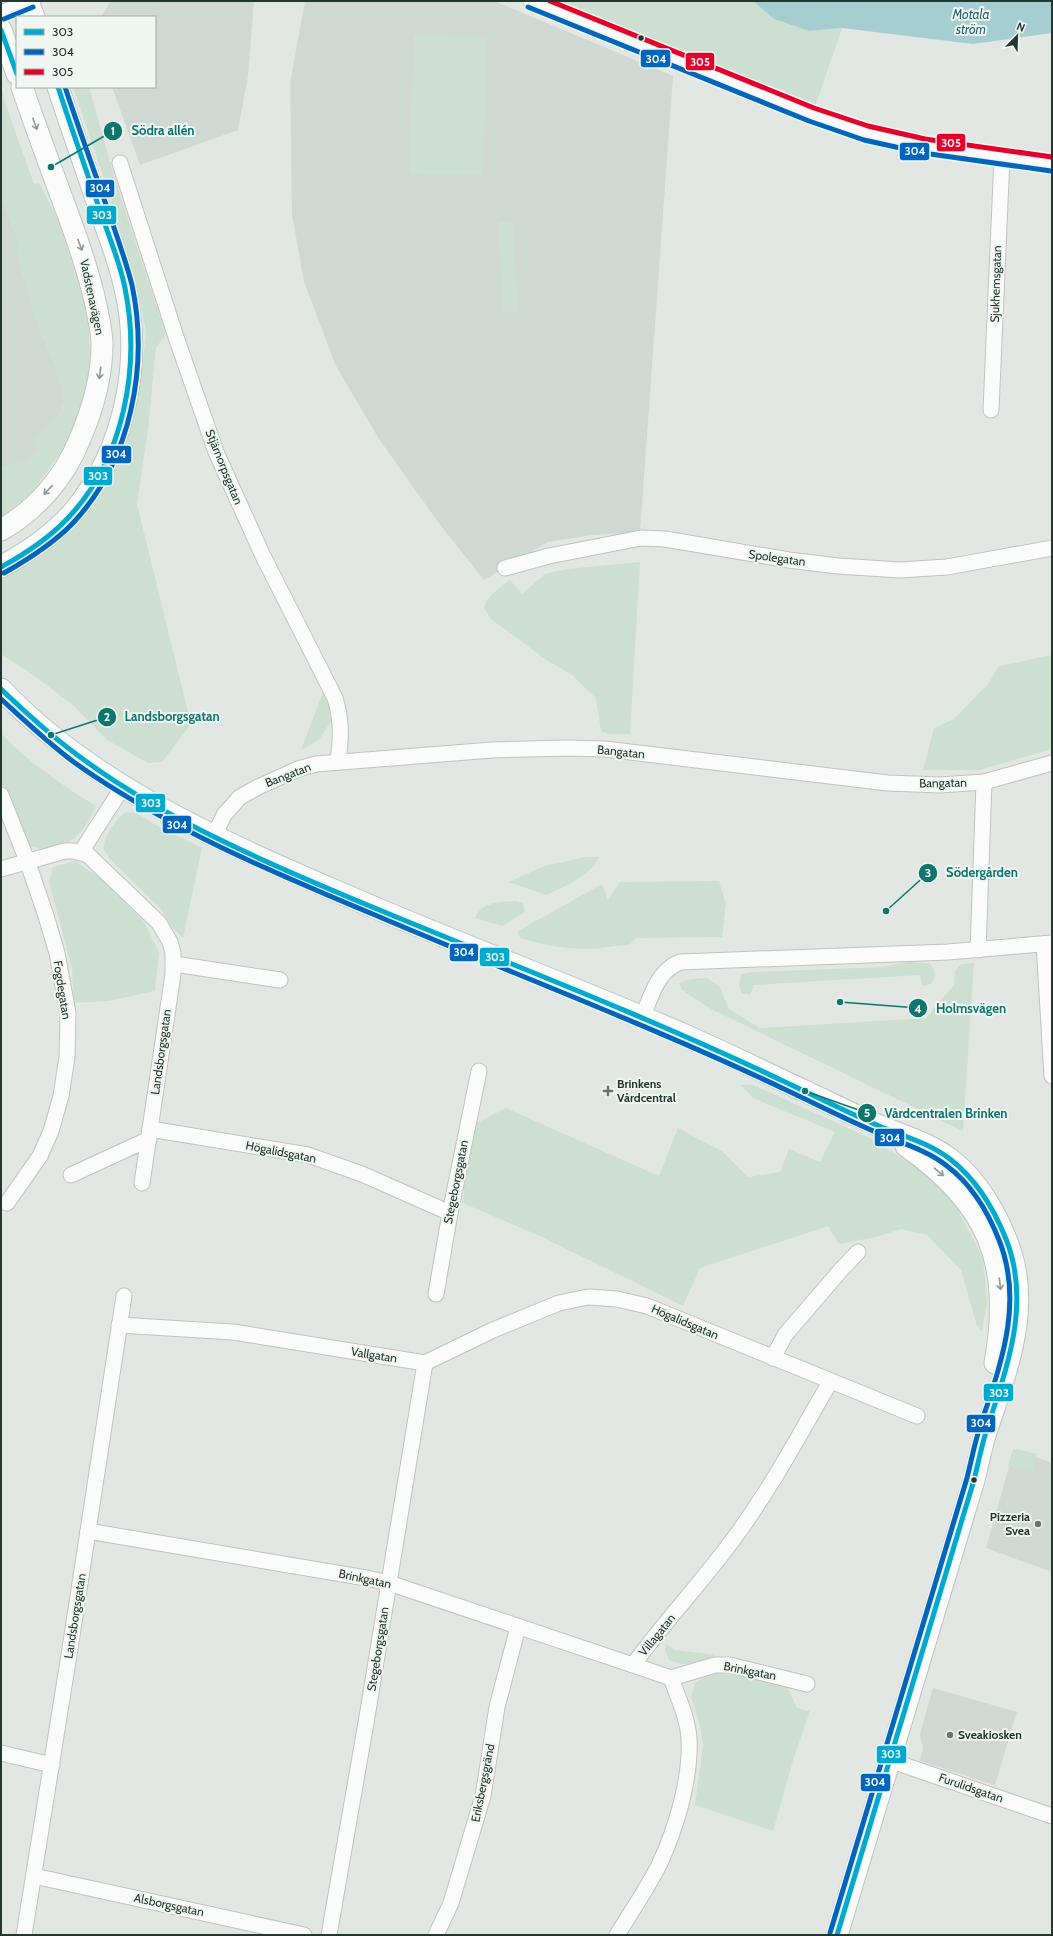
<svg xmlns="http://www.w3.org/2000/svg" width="1053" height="1936" font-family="Cabin,sans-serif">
	<rect width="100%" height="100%" fill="#e2e7e4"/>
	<!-- built -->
	<g fill="#d0d8d4">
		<polygon points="111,1 254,1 248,76 238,130 140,165 112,87 155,87 155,17 101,17"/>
		<polygon points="305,1 494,1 673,76 640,532 592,535 548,542 484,580 438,522 379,439 336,366 304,282 292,214 290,84"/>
		<polygon points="1,197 19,243 17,253 22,271 38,326 55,364 65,401 58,418 35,438 38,451 27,459 1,469"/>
		<polygon points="1014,1449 1052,1463 1052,1572 986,1548"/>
		<polygon points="933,1688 1017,1712 995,1785 920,1761 923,1749 920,1734"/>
	</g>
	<!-- green -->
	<g fill="#cddfd1">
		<polygon points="540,1 753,1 774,19 809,31 842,28 812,116"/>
		<polygon points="414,35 487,37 483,175 409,173"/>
		<polygon points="1,83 5,103 34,184 39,183 59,221 88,313 90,360 86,390 79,418 67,444 33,491 1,518 1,469 27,459 38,451 35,438 58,418 65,401 55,364 38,326 22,271 17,253 19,243 1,197"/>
		<polygon points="73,87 89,87 114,176 166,335 156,347 148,430 137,504 191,724 162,762 148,763 107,740 74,706 32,674 1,654 1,580 24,565 132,414 141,380 146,332 140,300 105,182"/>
		<polygon points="513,221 518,311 503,312 498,222"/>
		<path d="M640 562 630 734H608L601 731 596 698 572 675 545 659 491 619 484 608C488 595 499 588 510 580L522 594 545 574 567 569Z"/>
		<polygon points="1052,655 1052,749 980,770 923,770 934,728 954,719 988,684 999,666"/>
		<polygon points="323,692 329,707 331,721 319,740 301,750"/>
		<path d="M1 733C24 759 66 788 96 806 86 828 76 844 51 848 42 849 35 849 27 844L1 782Z"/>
		<path d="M126 812C140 812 151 823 163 829 176 835 189 841 202 848L183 938 171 926 161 909 109 858C108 855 105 852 104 849 102 839 118 816 126 812Z"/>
		<path d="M586 857H599C593 874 562 888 546 895L509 882 544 866Z"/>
		<polygon points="75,861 100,878 144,922 159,953 155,991 108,1001 74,1003 72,968 49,882 53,867"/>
		<path d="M719 881 726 904 722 937 637 938 629 945C615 945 602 949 588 949 563 949 544 945 520 938L518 931 602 884 608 900 620 882Z"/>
		<path d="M516 901 523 903 525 912 502 926 475 918C481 902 501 902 516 901Z"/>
		<path d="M909 962 929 963C936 970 936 976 931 984L922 986 920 975 754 985 750 995 742 993 739 985 741 974 755 972 882 967Z"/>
		<polygon points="974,963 963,1131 711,1009 682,990 679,983 691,979 706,978 719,986 729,1009 760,1028 926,1018 954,985 955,971 961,964"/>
		<polygon points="741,1085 753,1085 872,1139 923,1172 951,1197 983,1258 987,1303 982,1331 977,1326 961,1270 927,1235 901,1229 876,1237 839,1244 828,1226 700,1268 683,1306 542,1237 463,1203 464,1186 477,1123 506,1108 659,1176 678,1128 723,1152 748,1177 780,1172 789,1149 820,1162 835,1132 753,1098"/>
		<polygon points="1017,1449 1037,1454 1032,1472 1008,1466 1012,1452"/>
		<path d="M666 1644 675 1650 715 1655C697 1664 689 1668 669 1660L665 1649Z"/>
		<path d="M710 1673C724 1673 777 1679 787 1688 791 1693 794 1702 797 1708L810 1711 794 1757 773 1831 695 1805 703 1745 699 1721 691 1696 696 1682Z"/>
	</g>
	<!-- water -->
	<polygon fill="#a6ced0" points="753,1 1052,1 1052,33 973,44 842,28 809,31 774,19"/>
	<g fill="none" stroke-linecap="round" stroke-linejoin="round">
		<!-- street casing -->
		<g stroke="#bfc4c1" stroke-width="17">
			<g id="street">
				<polyline points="531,1 812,115 866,133 924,146 1052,164"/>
				<polyline points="1,13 30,1"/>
				<path d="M120 163 176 337 216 452 263 556 335 698C342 721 341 739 338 761"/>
				<polyline points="991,410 1002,157"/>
				<polyline points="505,568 549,556 641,538 665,539 789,560 838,566 900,570 947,567 1052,548"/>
				<polyline points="1,795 28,863 46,916 57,953 68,1013 67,1057 61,1096 51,1131 40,1156 7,1203"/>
				<polyline points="214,836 224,815 240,797 258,787 298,769 316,764 492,750 567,748 605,749 888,783 940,785 984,782 1052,763"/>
				<polyline points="81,852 124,785"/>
				<polyline points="1,869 65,851 74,851 88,855 159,923 170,942 173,953 173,974 142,1183"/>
				<polyline points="1044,944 1052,1076"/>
				<polyline points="978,950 984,782"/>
				<polyline points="174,964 280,980"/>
				<path d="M642 1018C651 997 657 971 680 962L948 952 1052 943"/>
				<polyline points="150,1129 308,1155 362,1174 450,1213"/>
				<polyline points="71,1175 149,1139"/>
				<polyline points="436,1294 450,1213 479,1071"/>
				<polyline points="119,1325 233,1332 425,1363 493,1330 559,1303 588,1297 617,1299 647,1306 917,1416"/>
				<polyline points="773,1358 785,1335 840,1271 858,1252"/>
				<polyline points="88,1531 366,1578 389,1583 633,1665"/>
				<polyline points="671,1678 715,1665 730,1665 807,1684"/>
				<polyline points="1,1753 52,1765"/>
				<polyline points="889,1760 1052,1816"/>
				<polyline points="34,1876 304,1935"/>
				<polyline points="24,1935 69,1655 124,1296"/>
				<polyline points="329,1935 367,1717 425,1363"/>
				<polyline points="436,1935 451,1903 483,1796 497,1707 518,1627"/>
				<path d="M617 1935C631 1912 647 1889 659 1865 676 1829 691 1779 689 1739 688 1719 678 1697 671 1678L633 1665C665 1621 703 1581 735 1537 771 1488 800 1434 830 1382"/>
			</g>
		</g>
		<!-- secondary casing -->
		<g stroke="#bec4c1" stroke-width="23">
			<g id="secondary">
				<polyline points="28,1 34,17"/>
				<polyline points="1,30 17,74"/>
				<path d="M1 530C36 510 64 478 79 441 93 409 102 378 102 344 102 331 98 317 96 305 88 269 76 235 63 201 49 163 35 125 22 87"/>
				<path d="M1 567C28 552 55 534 75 510 124 450 143 363 125 288 119 260 108 234 99 207 85 167 71 127 58 87"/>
				<path d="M1 689C94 788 230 845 352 898 461 945 572 986 680 1033 719 1050 758 1069 796 1087 822 1099 847 1112 873 1123 899 1135 926 1141 950 1159 979 1181 1000 1219 1011 1253 1030 1313 1005 1375 986 1432 981 1448 978 1464 974 1480L837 1935"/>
				<path d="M906 1146C989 1204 1013 1264 995 1363"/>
			</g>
		</g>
		<!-- street -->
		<use href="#street" stroke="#fbfbfb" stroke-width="15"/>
		<!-- secondary -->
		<use href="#secondary" stroke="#fbfbfb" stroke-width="21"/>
		<!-- bus-1 casing -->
		<g stroke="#f0f6f2" stroke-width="8">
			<g id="bus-1">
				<polyline points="1,30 17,74"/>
				<path d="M1 567C25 554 48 539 67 519 124 460 141 367 125 288 120 263 110 239 102 216 87 173 72 130 58 87"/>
				<path d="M1 689C25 712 49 734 76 754 171 826 300 877 411 923 536 974 661 1023 783 1081 815 1096 847 1112 879 1126 903 1136 929 1143 950 1159 976 1179 994 1209 1006 1239 1032 1305 1006 1369 986 1432 981 1448 978 1464 974 1480L837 1935"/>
			</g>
		</g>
		<!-- bus-2 casing -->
		<g stroke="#f0f6f2" stroke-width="8">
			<g id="bus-2">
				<polyline points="528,7 809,121 864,140 923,153 1051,171"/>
				<polyline points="4,19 33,7"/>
				<path d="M4 573C29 559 53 544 73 523 131 461 149 366 132 285 126 261 117 237 109 213 94 171 79 129 65 87"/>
				<path d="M1 699C25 721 49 744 75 763 167 828 272 872 375 915 511 973 649 1025 782 1088 814 1103 845 1119 878 1133 901 1143 927 1150 947 1166 971 1184 988 1212 999 1240 1025 1305 999 1368 979 1430 974 1446 971 1462 967 1478L830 1933"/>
			</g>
		</g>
		<!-- bus-3 casing -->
		<g stroke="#f0f6f2" stroke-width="8">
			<polyline id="bus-3" points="550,1 814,108 868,126 925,139 1052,157"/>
		</g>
		<!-- bus-1 -->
		<use href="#bus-1" stroke="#00a9ce" stroke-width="5"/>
		<!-- bus-2 -->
		<use href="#bus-2" stroke="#0065bd" stroke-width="5"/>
		<!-- bus-3 -->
		<use href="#bus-3" stroke="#e4002b" stroke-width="5"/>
	</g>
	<!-- one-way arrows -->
	<defs><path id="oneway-shaft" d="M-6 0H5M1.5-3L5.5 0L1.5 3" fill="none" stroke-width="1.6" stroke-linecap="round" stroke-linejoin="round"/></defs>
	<g stroke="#8e9996">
		<use href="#oneway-shaft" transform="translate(35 124) rotate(70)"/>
		<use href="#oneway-shaft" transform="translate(80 245) rotate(69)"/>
		<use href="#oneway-shaft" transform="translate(100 373) rotate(98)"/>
		<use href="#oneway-shaft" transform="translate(48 490) rotate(134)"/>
		<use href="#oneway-shaft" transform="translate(939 1172) rotate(40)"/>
		<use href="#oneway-shaft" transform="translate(1000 1284) rotate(83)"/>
	</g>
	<!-- markers -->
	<g fill="#223730" stroke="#f0f6f2" stroke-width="1.5">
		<circle cx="641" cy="38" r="3.5"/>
		<circle cx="974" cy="1480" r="3.5"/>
	</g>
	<g fill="#65756f" stroke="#f0f6f2" stroke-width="1.5">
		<path d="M606 1085h4v4h4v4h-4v4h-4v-4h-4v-4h4z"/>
		<circle cx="1038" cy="1524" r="4"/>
		<circle cx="950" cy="1735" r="4"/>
	</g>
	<g text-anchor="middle" stroke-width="4" stroke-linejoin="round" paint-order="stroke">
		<!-- street labels -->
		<g font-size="12" fill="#223730" stroke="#f0f6f2">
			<text transform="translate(996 284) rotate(-88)" y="4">Sjukhemsgatan</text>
			<text transform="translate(92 297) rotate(78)" y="4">Vadstenavägen</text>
			<text transform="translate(224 467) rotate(68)" y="4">Stjärnorpsgatan</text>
			<text transform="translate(777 558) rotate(8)" y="4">Spolegatan</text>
			<text transform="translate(621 752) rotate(6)" y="4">Bangatan</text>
			<text transform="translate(288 775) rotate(-21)" y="4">Bangatan</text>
			<text transform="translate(943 783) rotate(-1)" y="4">Bangatan</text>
			<text transform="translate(62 990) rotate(81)" y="4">Fogdegatan</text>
			<text transform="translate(161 1052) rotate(-82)" y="4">Landsborgsgatan</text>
			<text transform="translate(281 1152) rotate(11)" y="4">Högalidsgatan</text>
			<text transform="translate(456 1182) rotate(-79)" y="4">Stegeborgsgatan</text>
			<text transform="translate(685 1322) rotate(23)" y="4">Högalidsgatan</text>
			<text transform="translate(374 1355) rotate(9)" y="4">Vallgatan</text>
			<text transform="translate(365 1579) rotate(12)" y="4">Brinkgatan</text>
			<text transform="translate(75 1616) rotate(-81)" y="4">Landsborgsgatan</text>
			<text transform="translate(657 1635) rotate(-51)" y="4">Villagatan</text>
			<text transform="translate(378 1649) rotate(-81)" y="4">Stegeborgsgatan</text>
			<text transform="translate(750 1671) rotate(11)" y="4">Brinkgatan</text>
			<text transform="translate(483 1783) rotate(-79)" y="4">Eriksbergsgränd</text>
			<text transform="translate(971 1788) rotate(19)" y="4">Furulidsgatan</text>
			<text transform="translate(169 1905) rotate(12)" y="4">Alsborgsgatan</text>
		</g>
		<!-- poi labels -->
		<g font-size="12" font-weight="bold" fill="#223730" stroke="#f0f6f2" text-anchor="start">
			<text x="617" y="1088">Brinkens<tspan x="617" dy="14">Vårdcentral</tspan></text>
			<text x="1030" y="1521" text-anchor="end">Pizzeria<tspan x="1030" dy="14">Svea</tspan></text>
			<text x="958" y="1739">Sveakiosken</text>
		</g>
		<!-- water labels -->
		<g font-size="13" font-style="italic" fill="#24656c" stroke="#f0f6f2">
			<text x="971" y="19">Motala<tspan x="971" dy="15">ström</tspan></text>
		</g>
	</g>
	<!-- callouts -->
	<path fill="none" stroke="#0f766e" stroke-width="1.5" d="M51 167L113 131M51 735L107 717M886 911L928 873M840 1002L918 1008M805 1091L867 1113"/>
	<g fill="#0f766e" stroke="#f0f6f2" stroke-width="1.5">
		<circle cx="51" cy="167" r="4"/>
		<circle cx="51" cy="735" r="4"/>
		<circle cx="886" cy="911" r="4"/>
		<circle cx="840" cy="1002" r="4"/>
		<circle cx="805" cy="1091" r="4"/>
		<circle cx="113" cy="131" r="10"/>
		<circle cx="107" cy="717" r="10"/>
		<circle cx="928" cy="873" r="10"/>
		<circle cx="918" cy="1008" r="10"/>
		<circle cx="867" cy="1113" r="10"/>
	</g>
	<g font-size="12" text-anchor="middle" font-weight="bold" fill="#fff">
		<text x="113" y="135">1</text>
		<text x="107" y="721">2</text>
		<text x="928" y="877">3</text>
		<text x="918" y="1013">4</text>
		<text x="867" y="1117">5</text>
	</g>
	<g font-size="13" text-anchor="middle" font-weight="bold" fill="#0f766e" stroke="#f0f6f2" stroke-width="4" stroke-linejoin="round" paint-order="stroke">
		<text x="163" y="135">Södra allén</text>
		<text x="172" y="721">Landsborgsgatan</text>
		<text x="982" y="877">Södergården</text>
		<text x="971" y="1013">Holmsvägen</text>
		<text x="946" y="1118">Vårdcentralen Brinken</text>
	</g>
	<g stroke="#f0f6f2" stroke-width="1.5">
		<rect x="640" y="49" width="31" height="19" rx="4" fill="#0065bd"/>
		<rect x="685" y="52" width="30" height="19" rx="4" fill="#e4002b"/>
		<rect x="936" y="133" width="30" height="19" rx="4" fill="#e4002b"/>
		<rect x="899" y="142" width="31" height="19" rx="4" fill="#0065bd"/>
		<rect x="85" y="179" width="30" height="19" rx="4" fill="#0065bd"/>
		<rect x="86" y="205" width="31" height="20" rx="4" fill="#00a9ce"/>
		<rect x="101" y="445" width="31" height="19" rx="4" fill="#0065bd"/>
		<rect x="83" y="466" width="30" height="20" rx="4" fill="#00a9ce"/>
		<rect x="135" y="793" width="31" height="20" rx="4" fill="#00a9ce"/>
		<rect x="162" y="815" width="30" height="19" rx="4" fill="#0065bd"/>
		<rect x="449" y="943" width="30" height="19" rx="4" fill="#0065bd"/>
		<rect x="479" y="947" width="31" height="20" rx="4" fill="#00a9ce"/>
		<rect x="874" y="1128" width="31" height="19" rx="4" fill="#0065bd"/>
		<rect x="983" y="1383" width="31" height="19" rx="4" fill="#00a9ce"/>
		<rect x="966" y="1414" width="30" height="19" rx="4" fill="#0065bd"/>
		<rect x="876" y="1745" width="31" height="19" rx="4" fill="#00a9ce"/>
		<rect x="860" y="1773" width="31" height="19" rx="4" fill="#0065bd"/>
	</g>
	<g font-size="11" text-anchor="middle" font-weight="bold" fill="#fff">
		<text x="656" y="63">304</text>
		<text x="700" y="66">305</text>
		<text x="951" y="147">305</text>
		<text x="915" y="155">304</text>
		<text x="100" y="192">304</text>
		<text x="102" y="219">303</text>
		<text x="116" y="458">304</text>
		<text x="98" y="480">303</text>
		<text x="151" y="807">303</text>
		<text x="177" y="829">304</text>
		<text x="464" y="956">304</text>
		<text x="495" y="961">303</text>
		<text x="890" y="1142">304</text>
		<text x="999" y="1397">303</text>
		<text x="981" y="1427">304</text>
		<text x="891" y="1758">303</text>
		<text x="875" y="1786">304</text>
	</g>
	<!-- border -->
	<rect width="1053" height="1936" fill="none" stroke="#223730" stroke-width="4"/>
	<!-- legend -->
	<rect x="16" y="16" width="140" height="72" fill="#f0f6f2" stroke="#9eaaa4"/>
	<rect x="24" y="29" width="20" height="6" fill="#00a9ce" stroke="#9eaaa4"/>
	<text x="52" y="36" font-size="12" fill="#223730">303</text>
	<rect x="24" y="49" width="20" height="6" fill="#0065bd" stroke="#9eaaa4"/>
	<text x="52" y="56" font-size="12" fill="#223730">304</text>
	<rect x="24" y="69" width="20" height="6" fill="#e4002b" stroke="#9eaaa4"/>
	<text x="52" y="76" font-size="12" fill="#223730">305</text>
	<!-- north arrow -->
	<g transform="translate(1017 36) rotate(23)" stroke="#f0f6f2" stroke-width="3" paint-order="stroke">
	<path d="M0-3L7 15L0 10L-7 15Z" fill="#223730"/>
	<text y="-6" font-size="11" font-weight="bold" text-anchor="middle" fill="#223730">N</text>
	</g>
</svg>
